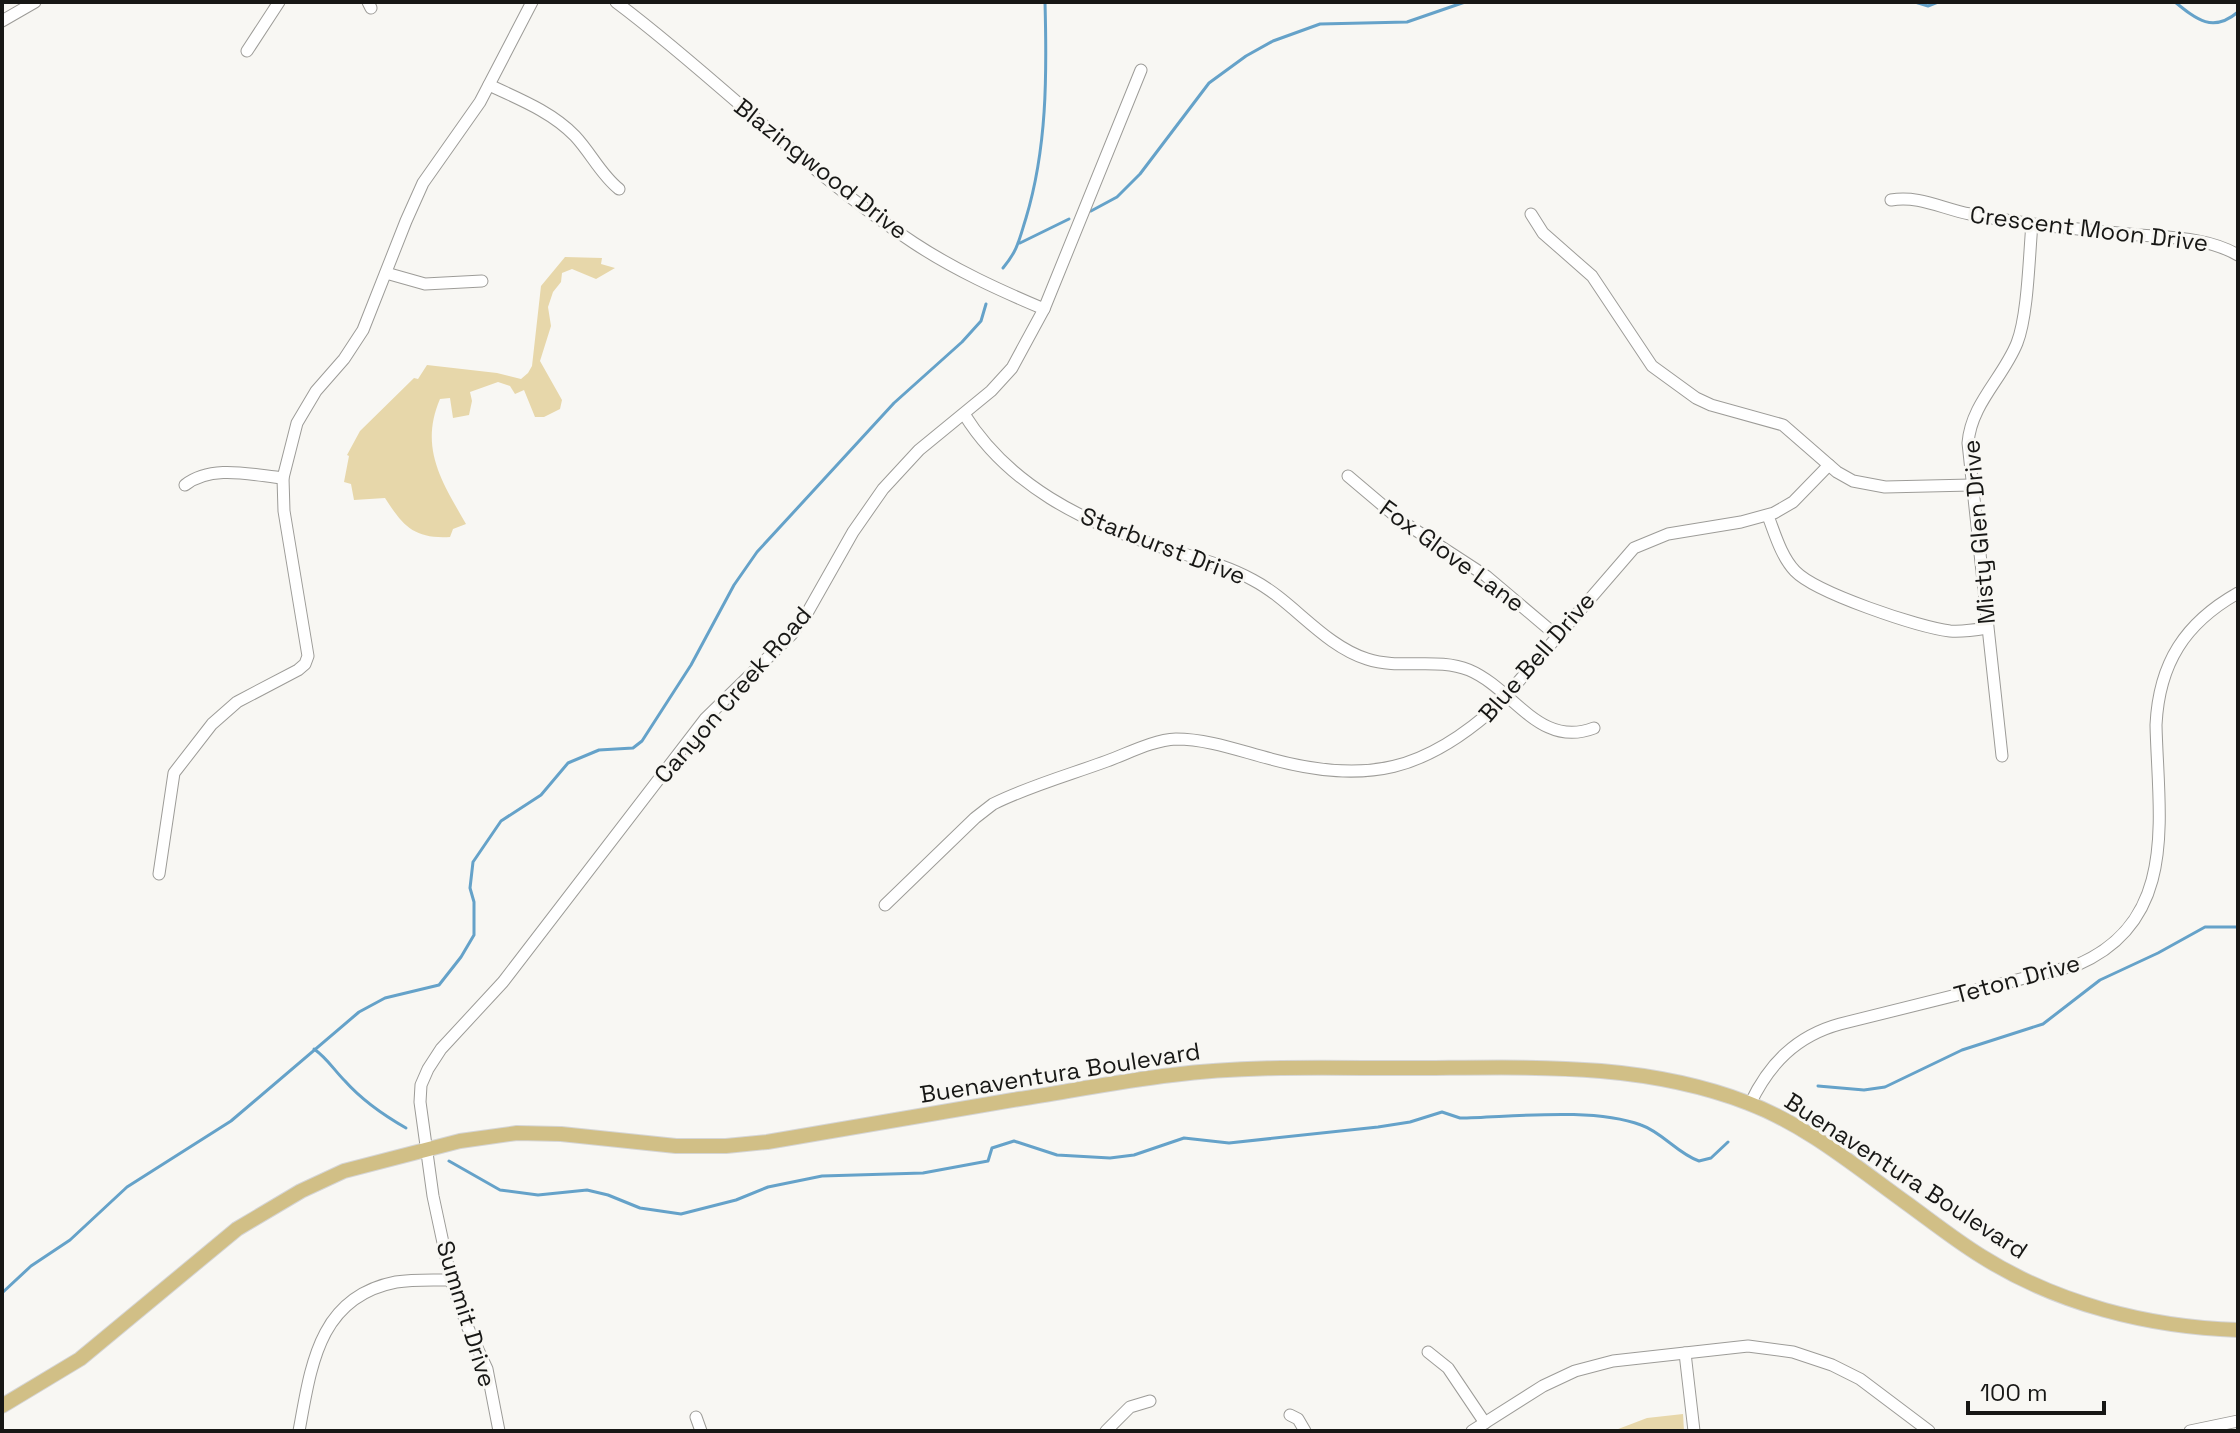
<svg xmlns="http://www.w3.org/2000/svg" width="2240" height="1433" font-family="'Space Grotesk',sans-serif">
	<rect width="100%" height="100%" fill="#f8f7f3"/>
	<!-- green -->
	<g fill="#e7d7aa">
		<path d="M565 257 602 258 601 264 615 268 596 279 572 269 562 273 561 282 553 292 548 307 551 326 540 361 562 400 560 409 544 417H535L524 390 515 394 510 386 498 382 470 392 472 401 469 415 453 418 450 398 440 399C419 448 442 482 466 524L453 529 450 537C414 539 403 526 385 498L354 500 351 484 344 482 349 456 347 455 360 431 414 378 418 379 427 365 497 373 521 379 528 373 532 366 541 286Z"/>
		<polygon points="1683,1414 1684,1431 1613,1431 1647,1418"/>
	</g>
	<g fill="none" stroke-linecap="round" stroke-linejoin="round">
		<!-- stream -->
		<g stroke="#65a2c9" stroke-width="3">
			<polyline points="1915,2 1928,6 1938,2"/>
			<path d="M2175 2C2197 20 2213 33 2238 12"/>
			<polyline points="1091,211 1117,197 1140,174 1209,83 1246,56 1273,41 1320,24 1407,22 1465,2"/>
			<polyline points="1020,243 1069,219"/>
			<path d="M1003 268C1018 250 1019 240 1026 218 1047 148 1047 76 1045 2"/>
			<path d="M314 1049C327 1058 334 1070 345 1081 361 1099 385 1116 406 1128"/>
			<polyline points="1818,1086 1864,1090 1885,1087 1962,1050 2043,1024 2100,980 2158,953 2205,927 2238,927"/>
			<path d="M449 1161 500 1190 538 1195 587 1190 608 1195 640 1208 681 1214 736 1200 768 1187 822 1176 923 1173 988 1161 992 1148 1014 1141 1057 1155 1110 1158 1134 1155 1184 1138 1229 1143 1378 1127 1410 1122 1442 1112 1460 1118C1513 1117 1592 1107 1641 1125 1662 1132 1678 1154 1699 1161L1711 1158 1728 1142"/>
			<polyline points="2,1293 31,1266 70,1240 127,1187 231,1121 359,1012 385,998 439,985 461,957 474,935 474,902 470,888 473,862 501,821 541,795 568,763 599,750 633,748 642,741 691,665 734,585 757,552 894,403 962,342 981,321 986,304"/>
		</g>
		<!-- minor casing -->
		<g stroke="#9d9c98" stroke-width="13">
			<g id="minor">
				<polyline points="368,2 371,8"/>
				<path d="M616 2C719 79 807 173 914 243 955 270 999 290 1044 309"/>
				<polyline points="2,21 35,2"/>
				<polyline points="247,51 279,2"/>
				<path d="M489 85C519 99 552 112 575 136 591 153 601 175 619 189"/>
				<path d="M1891 200C1919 195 1943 209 1970 214 2022 224 2076 229 2129 234 2166 238 2205 236 2238 255"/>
				<polyline points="1531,214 1543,233 1592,276 1652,366 1696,398 1711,405 1783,425 1837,472 1853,481 1885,487 1971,485"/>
				<polyline points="386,273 425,284 482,281"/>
				<path d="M964 414C1008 485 1084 523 1161 547 1192 557 1224 564 1253 580 1293 601 1323 645 1367 659 1400 670 1437 657 1469 670 1514 689 1539 749 1594 728"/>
				<polyline points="1348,476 1400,520 1486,576 1557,636"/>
				<path d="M185 485C212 464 252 475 283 478"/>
				<path d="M1768 516C1775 534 1781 556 1795 571 1816 593 1918 627 1950 631 1962 632 1975 630 1987 628"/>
				<path d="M2002 756 1968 443C1971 404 2003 378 2017 343 2028 315 2029 256 2032 224"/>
				<polyline points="159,874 174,773 212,724 237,702 298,670 305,664 308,656 284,511 283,478 297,423 316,391 344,359 363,330 406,221 423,183 480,102 532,2"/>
				<path d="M885 905 975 818 993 804C1029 786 1069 775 1107 761 1129 753 1153 740 1176 739 1208 739 1240 751 1271 759 1367 785 1426 771 1499 704L1634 548 1668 534 1741 522 1774 513 1793 502 1829 465"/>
				<path d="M1750 1104C1769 1064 1796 1036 1840 1024L2077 965C2180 921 2158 816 2156 725 2159 663 2185 623 2238 593"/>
				<polyline points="1428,1352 1448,1368 1485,1423"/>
				<polyline points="1685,1353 1694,1431"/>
				<polyline points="1290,1415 1298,1419 1305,1431"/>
				<polyline points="696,1417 701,1431"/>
				<path d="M299 1431C311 1367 318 1297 396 1282 414 1279 433 1280 451 1280"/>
				<polyline points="499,1431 487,1369 468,1328 451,1280 433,1196 420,1102 421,1085 428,1069 441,1049 503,982 705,719 792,634 806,615 853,532 883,489 919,450 991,391 1012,368 1044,309 1141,70"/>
				<polyline points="1106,1431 1130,1407 1150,1401"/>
				<polyline points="1472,1431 1543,1386 1575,1371 1613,1361 1748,1346 1793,1352 1832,1365 1860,1379 1929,1431"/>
				<polyline points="2190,1431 2238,1421"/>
			</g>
		</g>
		<!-- major casing -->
		<g stroke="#d5d5d5" stroke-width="16">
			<path id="major" d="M2 1406 80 1359 237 1229 301 1191 344 1171 460 1141 517 1133 561 1134 676 1146H726L767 1142C851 1128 935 1114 1019 1099 1070 1091 1121 1081 1172 1075 1259 1064 1348 1069 1435 1068 1542 1067 1647 1064 1748 1103 1806 1125 1855 1166 1905 1202 1930 1220 1955 1240 1981 1256 2057 1304 2148 1327 2238 1330"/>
		</g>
		<!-- minor -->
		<use href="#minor" stroke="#fff" stroke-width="11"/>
		<!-- major -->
		<use href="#major" stroke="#d1bf86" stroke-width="14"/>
	</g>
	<g text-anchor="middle" stroke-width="6" stroke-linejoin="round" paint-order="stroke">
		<!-- street labels -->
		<g font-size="24" fill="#171715" stroke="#f8f7f3">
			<text transform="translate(821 169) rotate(38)" y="8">Blazingwood Drive</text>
			<text transform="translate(2089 229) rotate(7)" y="8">Crescent Moon Drive</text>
			<text transform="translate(1979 532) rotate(-95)" y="8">Misty Glen Drive</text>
			<text transform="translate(1163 546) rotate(21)" y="8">Starburst Drive</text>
			<text transform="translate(1452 556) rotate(36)" y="8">Fox Glove Lane</text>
			<text transform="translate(1537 657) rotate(-49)" y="8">Blue Bell Drive</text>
			<text transform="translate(733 695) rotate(-49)" y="8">Canyon Creek Road</text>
			<text transform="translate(2017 979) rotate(-15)" y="8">Teton Drive</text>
			<text transform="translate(1060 1073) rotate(-9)" y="8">Buenaventura Boulevard</text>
			<text transform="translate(1906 1176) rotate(33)" y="8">Buenaventura Boulevard</text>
			<text transform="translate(466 1314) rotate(73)" y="8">Summit Drive</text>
		</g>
	</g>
	<!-- border -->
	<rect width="2240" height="1433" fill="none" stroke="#171715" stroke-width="8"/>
	<!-- scale -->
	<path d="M1968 1401v12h136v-12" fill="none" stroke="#171715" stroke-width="4"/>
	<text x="1980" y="1401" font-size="24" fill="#171715" stroke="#f8f7f3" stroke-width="6" paint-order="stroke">100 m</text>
</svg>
